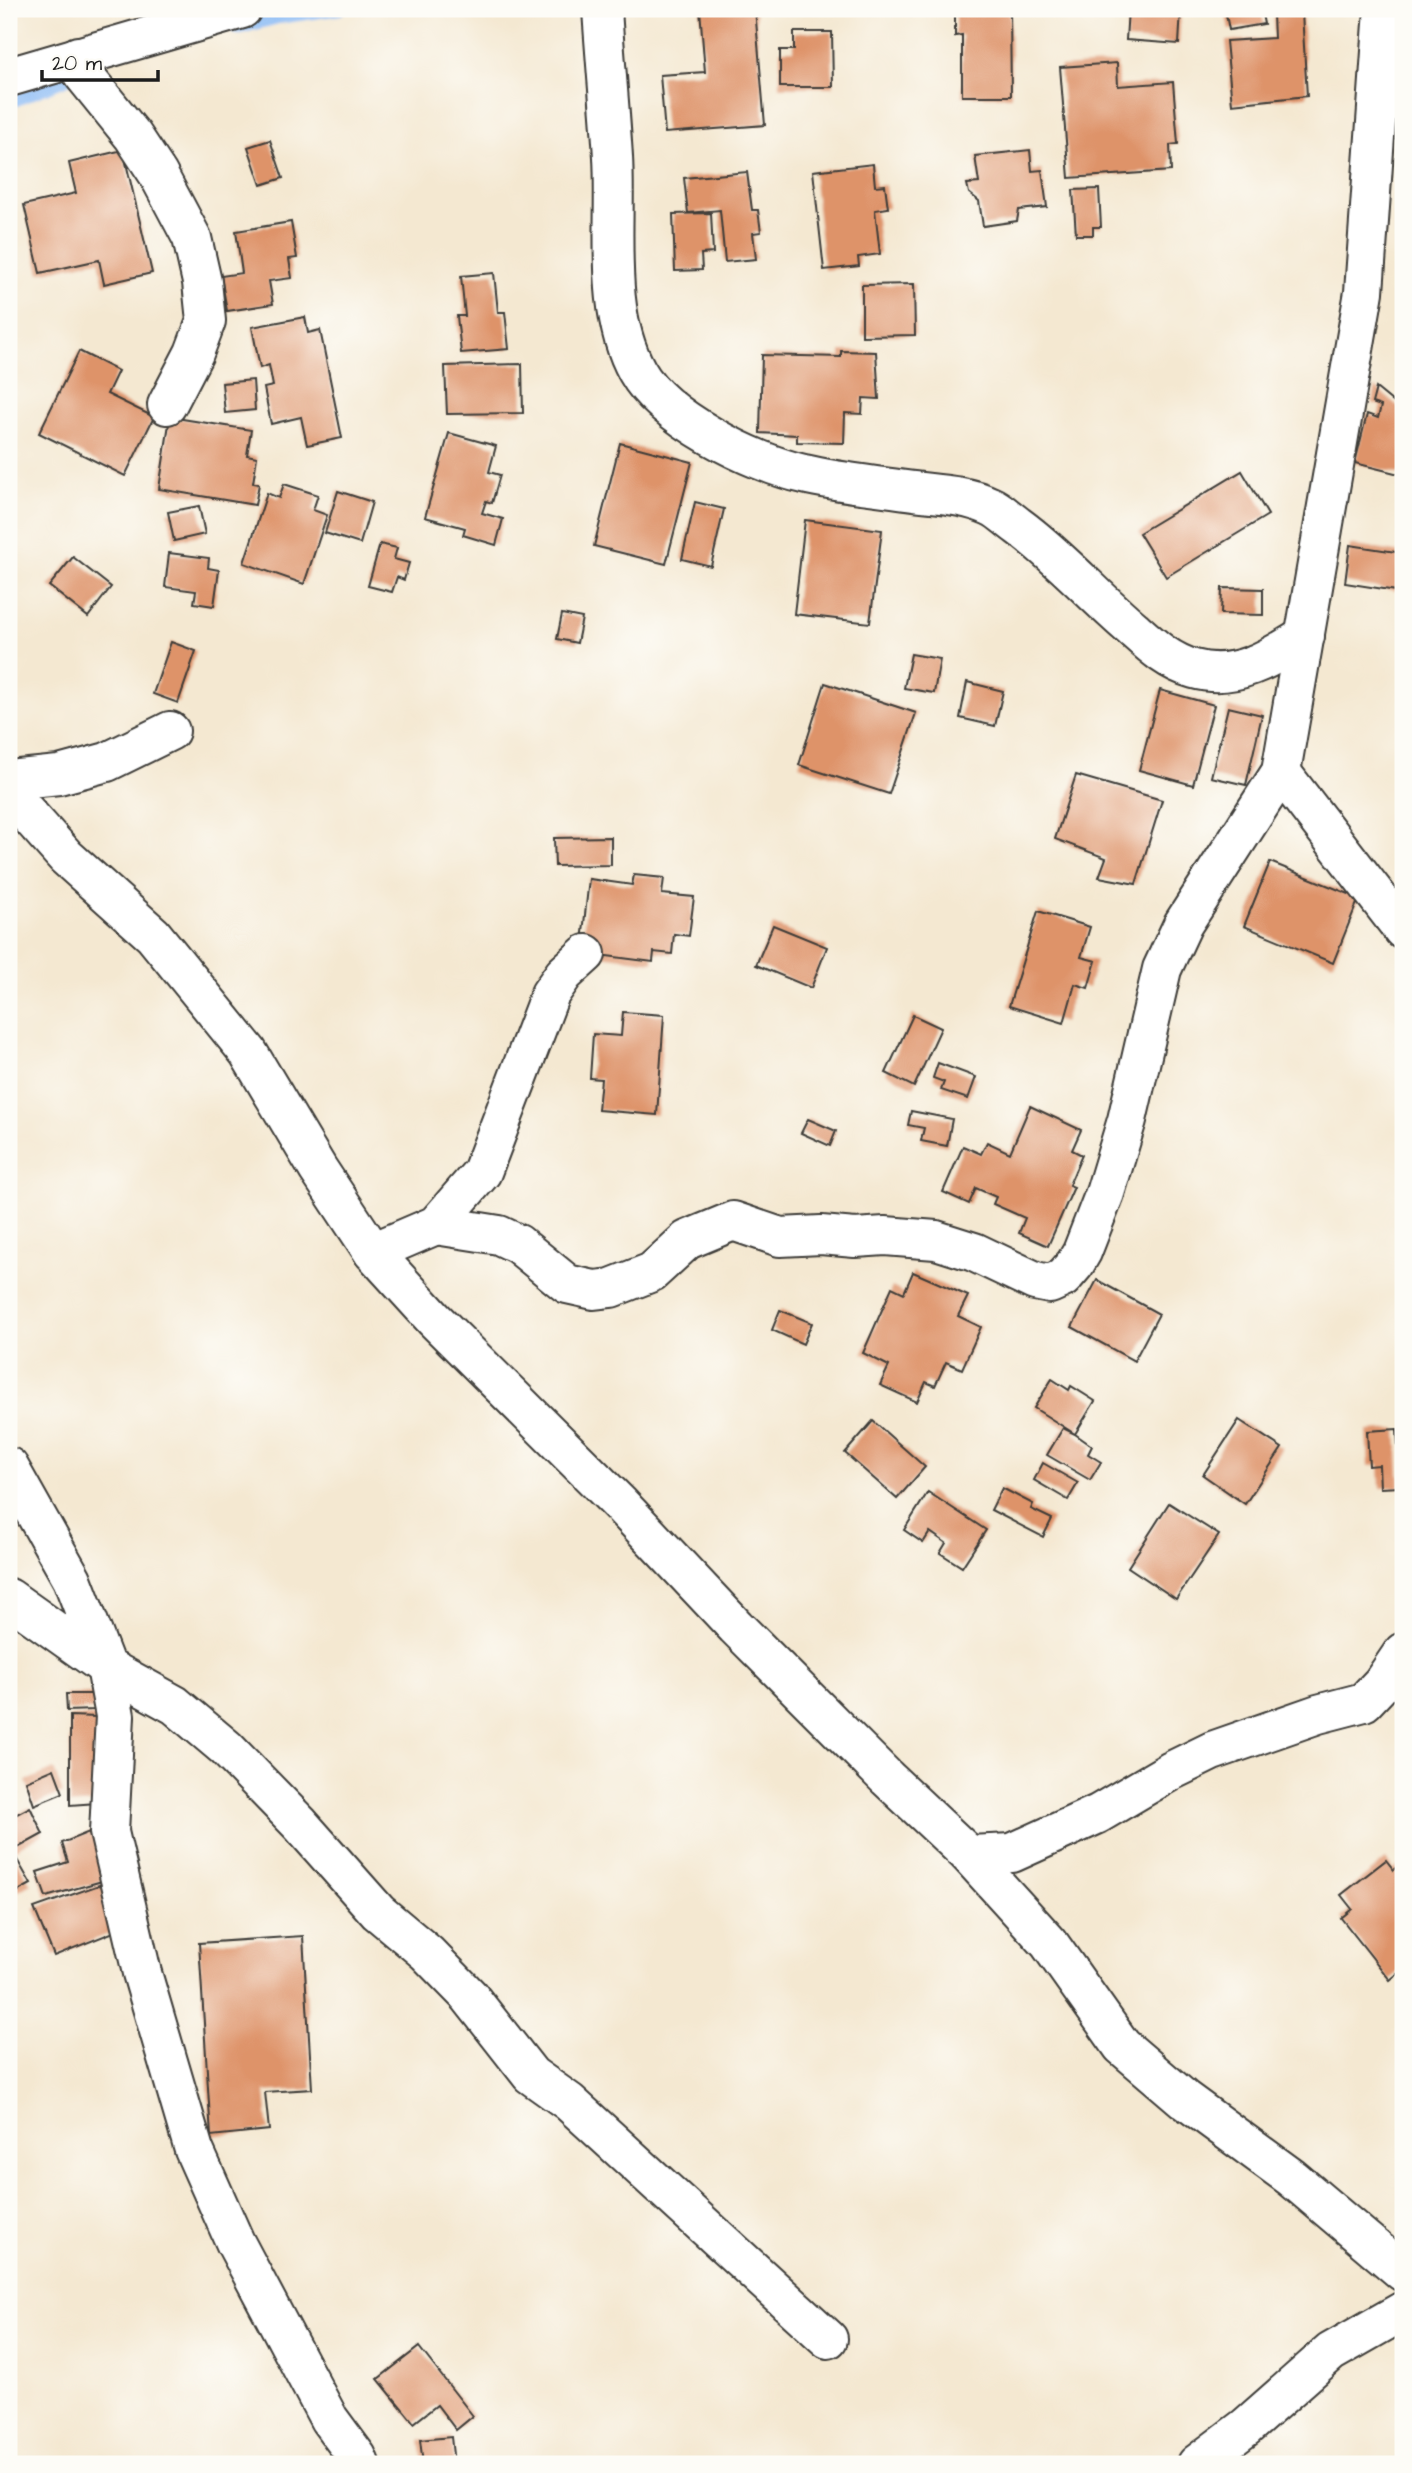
<svg xmlns="http://www.w3.org/2000/svg" width="1412" height="2473" font-family="'Architects Daughter',sans-serif">
	<rect width="100%" height="100%" fill="#fdfcf7"/>
	<filter id="ink" filterUnits="userSpaceOnUse"><feTurbulence type="fractalNoise" baseFrequency=".0143" numOctaves="2"/><feDisplacementMap in="SourceGraphic" scale="14" xChannelSelector="R" yChannelSelector="G"/><feConvolveMatrix kernelMatrix="1 2 1 2 8 2 1 2 1" color-interpolation-filters="sRGB"/></filter>
	<filter id="wash" filterUnits="userSpaceOnUse"><feTurbulence type="fractalNoise" baseFrequency=".00686" numOctaves="4" result="noise"/><feDisplacementMap in="SourceGraphic" scale="28" xChannelSelector="R" yChannelSelector="G"/><feGaussianBlur stdDeviation="1.57" result="paint"/><feColorMatrix in="noise" values="0 0 0 0 0 0 0 0 0 0 0 0 0 0 0 0 0 1.4 0 .05"/><feComposite in="paint" operator="in"/></filter>
	<g filter="url(#wash)">
		<rect width="100%" height="100%" fill="#f4e8d1"/>
		<g fill="none" stroke-linecap="round" stroke-linejoin="round">
			<!-- stream -->
			<g stroke="#89baf5" stroke-width="12">
				<polyline points="237,29 278,18 340,9"/>
				<polyline points="9,103 72,77"/>
			</g>
		</g>
		<g id="blocks">
			<!-- building -->
			<g fill="#de9369">
				<polygon points="700,9 755,9 765,125 665,133 660,75 705,72"/>
				<polygon points="955,9 1010,9 1011,96 962,96 962,35 955,36"/>
				<polygon points="1075,9 1112,9 1112,15 1075,17"/>
				<polygon points="1128,9 1181,9 1179,44 1126,40"/>
				<polygon points="1225,9 1261,9 1264,24 1229,30"/>
				<polygon points="1302,13 1307,96 1232,104 1226,41 1274,38 1273,14"/>
				<polygon points="794,32 832,32 833,87 780,87 780,50 794,50"/>
				<polygon points="1390,51 1403,51 1403,108 1388,107"/>
				<polygon points="1117,63 1118,86 1173,82 1178,144 1170,145 1171,171 1069,178 1060,67"/>
				<polygon points="270,140 283,178 261,185 248,147"/>
				<polygon points="123,150 152,273 104,284 99,260 40,273 24,205 76,193 69,163"/>
				<polygon points="1030,150 1032,171 1042,170 1047,207 1019,210 1017,221 983,226 979,201 969,193 967,184 979,183 975,156"/>
				<polygon points="873,164 875,186 885,185 888,208 875,210 880,254 858,257 859,266 824,270 813,171"/>
				<polygon points="747,172 752,210 758,210 761,232 753,233 756,259 725,262 720,210 688,213 684,178"/>
				<polygon points="1099,189 1101,227 1093,227 1093,235 1076,235 1073,190"/>
				<polygon points="711,213 713,253 701,254 702,270 675,271 673,214"/>
				<polygon points="291,222 297,258 289,259 292,278 269,281 273,304 227,311 221,276 242,273 236,231"/>
				<polygon points="494,273 498,312 505,312 509,349 461,353 457,316 465,316 461,276"/>
				<polygon points="914,284 915,335 862,336 862,285"/>
				<polygon points="305,317 308,333 320,330 342,438 307,445 301,417 271,424 264,388 273,386 269,365 260,368 252,327"/>
				<polygon points="79,351 118,371 107,394 154,417 125,476 39,433"/>
				<polygon points="841,351 876,352 879,399 863,398 862,414 845,413 844,443 797,442 797,435 760,433 762,355 841,357"/>
				<polygon points="522,364 523,413 447,414 445,366"/>
				<polygon points="253,380 255,410 225,413 222,383"/>
				<polygon points="1376,388 1398,406 1403,407 1403,475 1355,463 1367,414 1378,418 1381,406 1372,403"/>
				<polygon points="170,417 251,430 247,455 257,457 253,483 259,484 255,505 159,489"/>
				<polygon points="449,433 496,446 489,472 500,475 492,503 486,501 482,513 503,519 496,545 463,535 465,528 425,517"/>
				<polygon points="620,443 692,462 666,564 594,546"/>
				<polygon points="1242,471 1268,515 1166,577 1139,533"/>
				<polygon points="284,484 318,495 313,510 327,515 304,584 244,563 267,493 279,498"/>
				<polygon points="338,491 372,502 360,544 325,533"/>
				<polygon points="695,502 724,509 711,566 682,559"/>
				<polygon points="199,506 205,534 174,541 168,512"/>
				<polygon points="805,520 882,530 870,623 794,614"/>
				<polygon points="380,544 397,548 394,559 409,563 404,580 397,577 392,592 368,586"/>
				<polygon points="1350,545 1403,553 1403,592 1345,583"/>
				<polygon points="169,553 209,558 208,568 219,570 214,606 194,603 196,591 165,587"/>
				<polygon points="73,557 111,587 88,617 49,586"/>
				<polygon points="1222,588 1263,589 1263,615 1221,614"/>
				<polygon points="562,614 582,618 577,643 557,639"/>
				<polygon points="171,642 196,651 178,703 153,694"/>
				<polygon points="911,654 940,659 934,693 904,688"/>
				<polygon points="967,682 1003,691 995,726 960,718"/>
				<polygon points="825,683 916,713 889,794 799,765"/>
				<polygon points="1160,690 1214,705 1193,785 1139,770"/>
				<polygon points="1228,707 1262,715 1246,785 1211,777"/>
				<polygon points="1076,775 1162,800 1136,884 1099,877 1106,858 1055,839"/>
				<polygon points="611,837 611,865 555,866 554,838"/>
				<polygon points="1270,862 1359,898 1333,963 1244,926"/>
				<polygon points="634,875 664,878 662,894 694,897 689,936 674,934 672,954 654,952 653,962 599,955 582,942 589,879 632,885"/>
				<polygon points="1038,911 1090,927 1081,957 1096,961 1088,988 1075,984 1064,1023 1009,1006"/>
				<polygon points="773,925 827,947 811,988 756,965"/>
				<polygon points="623,1012 664,1015 657,1115 598,1110 601,1079 590,1078 593,1034 621,1036"/>
				<polygon points="913,1015 941,1028 914,1087 886,1073"/>
				<polygon points="938,1063 976,1077 968,1099 941,1090 944,1082 933,1078"/>
				<polygon points="1030,1106 1081,1130 1072,1150 1082,1155 1069,1185 1074,1187 1048,1246 1019,1233 1025,1218 993,1204 996,1197 976,1188 969,1204 943,1192 963,1146 981,1154 987,1142 1010,1153"/>
				<polygon points="911,1111 952,1119 947,1146 921,1141 924,1128 908,1125"/>
				<polygon points="808,1119 836,1131 830,1146 801,1133"/>
				<polygon points="913,1272 968,1296 958,1316 981,1327 962,1369 946,1362 935,1386 926,1382 917,1402 880,1385 889,1366 863,1353 892,1287 904,1293"/>
				<polygon points="1097,1280 1159,1314 1134,1361 1072,1327"/>
				<polygon points="780,1310 812,1323 803,1344 772,1330"/>
				<polygon points="1052,1379 1069,1390 1071,1386 1095,1401 1075,1434 1092,1446 1088,1454 1101,1462 1090,1480 1047,1455 1063,1428 1075,1434 1034,1408"/>
				<polygon points="1239,1420 1282,1448 1245,1504 1203,1475"/>
				<polygon points="873,1421 925,1467 897,1499 845,1453"/>
				<polygon points="1397,1429 1400,1487 1380,1488 1379,1465 1369,1466 1367,1431"/>
				<polygon points="1043,1463 1078,1483 1068,1500 1034,1480"/>
				<polygon points="1002,1488 1033,1504 1031,1509 1052,1519 1043,1537 991,1510"/>
				<polygon points="928,1492 986,1530 962,1567 940,1553 946,1543 930,1532 923,1543 904,1530"/>
				<polygon points="1169,1503 1219,1535 1176,1599 1128,1567"/>
				<polygon points="66,1694 95,1694 94,1710 67,1711"/>
				<polygon points="70,1716 97,1717 97,1803 70,1805"/>
				<polygon points="54,1769 63,1793 34,1805 26,1781"/>
				<polygon points="30,1807 43,1834 12,1851 31,1884 9,1896 9,1818"/>
				<polygon points="94,1830 109,1879 46,1897 37,1872 68,1862 62,1843"/>
				<polygon points="1386,1860 1394,1870 1403,1863 1403,1969 1390,1980 1341,1918 1352,1909 1341,1895"/>
				<polygon points="113,1880 124,1928 54,1956 34,1908"/>
				<polygon points="303,1936 312,2089 265,2092 269,2130 211,2136 199,1943"/>
				<polygon points="419,2347 473,2416 456,2430 437,2405 414,2423 378,2379"/>
				<polygon points="451,2437 454,2464 423,2464 420,2440"/>
			</g>
		</g>
	</g>
	<g filter="url(#ink)">
		<use href="#blocks" fill-opacity="0" stroke="#3c3b37" stroke-width="2"/>
		<g fill="none" stroke-linecap="round" stroke-linejoin="round">
			<!-- minor casing -->
			<g stroke="#3c3b37" stroke-width="42">
				<g id="minor">
					<path d="M602 9C605 58 610 108 613 157 617 225 603 310 637 371 663 418 753 463 804 474 837 482 872 485 906 490 934 494 964 494 990 506 1000 510 1009 520 1018 526 1059 556 1094 596 1133 629 1152 646 1169 662 1194 669 1236 681 1272 657 1305 636"/>
					<polyline points="78,56 82,73 133,136 158,174 192,238 202,282 206,321 194,353 167,405"/>
					<polyline points="9,77 242,9"/>
					<polyline points="1281,772 1403,930"/>
					<polyline points="9,780 59,775 107,762 170,731"/>
					<polyline points="9,793 66,857 153,935 248,1052 318,1169 373,1252 434,1319 620,1504 736,1627 887,1778 969,1855 1049,1943 1122,2046 1184,2099 1292,2178 1403,2272"/>
					<polyline points="436,1225 499,1235 518,1244 567,1284 594,1290 611,1288 652,1272 687,1240 733,1221 780,1237 821,1235 855,1238 885,1236 936,1240 974,1252 1035,1281 1050,1284 1063,1278 1075,1264 1082,1252 1105,1193 1127,1120 1162,969 1183,924 1281,772 1364,292 1384,9"/>
					<polyline points="373,1252 436,1225 482,1172 550,994 564,974 586,954"/>
					<polyline points="9,1467 72,1579 106,1667 115,1716 109,1832 142,1973 194,2150 235,2242 329,2419 357,2457 360,2464"/>
					<polyline points="9,1598 106,1667 175,1705 226,1748 300,1824 378,1912 427,1953 469,1996 531,2075 569,2102 828,2339"/>
					<polyline points="969,1855 1012,1853 1098,1814 1171,1771 1212,1751 1318,1714 1364,1702 1382,1683 1403,1652"/>
					<polyline points="1197,2464 1246,2427 1331,2352 1403,2311"/>
				</g>
			</g>
			<!-- minor -->
			<use href="#minor" stroke="#fff" stroke-width="38"/>
		</g>
	</g>
	<!-- margin -->
	<rect width="1412" height="2473" fill="none" stroke="#fdfcf7" stroke-width="35"/>
	<!-- scale -->
	<path d="M42 70v10h116v-10" fill="none" stroke="#1c1c1c" stroke-width="3.5"/>
	<text x="52" y="70" font-size="21" fill="#1c1c1c" stroke="#fdfcf7" stroke-width="5" paint-order="stroke">20 m</text>
</svg>
